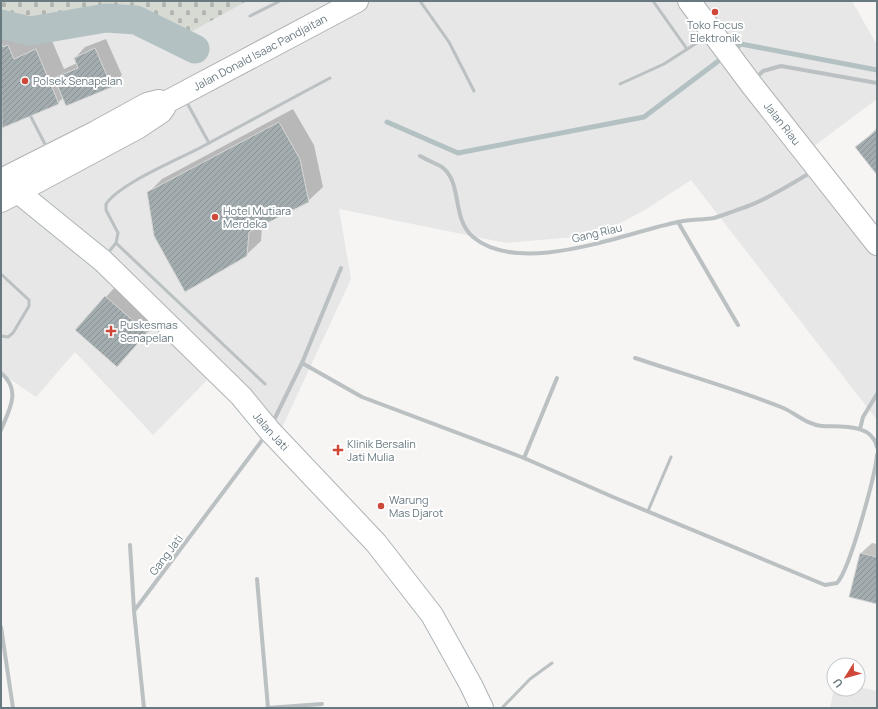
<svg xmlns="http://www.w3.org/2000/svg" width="878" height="709" font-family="Manrope,sans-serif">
	<defs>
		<pattern id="cemetery-stones" width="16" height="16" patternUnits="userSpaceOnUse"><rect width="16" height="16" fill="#d6dad2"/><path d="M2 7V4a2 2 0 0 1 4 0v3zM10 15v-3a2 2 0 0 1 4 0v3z" fill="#b1b6b0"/></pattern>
		<pattern id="building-hatch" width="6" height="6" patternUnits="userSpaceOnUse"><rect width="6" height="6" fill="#a3acaf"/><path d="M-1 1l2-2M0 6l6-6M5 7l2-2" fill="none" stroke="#899194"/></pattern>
	</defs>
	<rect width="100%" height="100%" fill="#f6f5f3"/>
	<!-- built -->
	<g fill="#e6e7e6">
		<polygon points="247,1 852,1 877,45 877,99 814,146 877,229 877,420 691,180 645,210 598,235 506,243 339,209 351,279 279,434 215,372 153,435 75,352 36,397 1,373 1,37 31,39 106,26 134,28 165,43 191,32"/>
		<polygon points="858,687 877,691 877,708 830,708 834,689 858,689"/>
	</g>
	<!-- cemetery -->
	<polygon fill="url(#cemetery-stones)" points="1,1 247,1 191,32 135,13 100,13 33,27 1,18"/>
	<!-- shadow -->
	<g fill="#0003">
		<polygon points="15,28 18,33 22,32 28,45 50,36 64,69 77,63 75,58 85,47 106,39 122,75 111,86 63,98 58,103 3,127 1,122 1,32"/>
		<polygon points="293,109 314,145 323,187 308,201 262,225 261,241 246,255 148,193 162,179"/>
		<polygon points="877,128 877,174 857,147"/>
		<polygon points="116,286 157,322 127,355 76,330"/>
		<polygon points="872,543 877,544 877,603 861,553"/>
	</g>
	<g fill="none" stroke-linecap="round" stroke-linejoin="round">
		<!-- stream -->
		<g stroke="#b4c1c3" stroke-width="5">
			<polyline points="733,50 741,44 877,70"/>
			<polyline points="387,122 458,153 644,117 725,56"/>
		</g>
		<!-- river -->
		<polyline stroke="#b4c1c3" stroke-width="29" points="1,24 30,31 106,18 136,20 195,49"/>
	</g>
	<!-- building -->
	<g fill="url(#building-hatch)" stroke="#d7d7d5">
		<polygon points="1,42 3,47 8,45 14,59 36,49 59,104 2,128"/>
		<polygon points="95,48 112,87 66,106 54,78 78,68 74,58"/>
		<polygon points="279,122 300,159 309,202 249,232 247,256 185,292 154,236 147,192"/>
		<polygon points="877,130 877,175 855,147"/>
		<polygon points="105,296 147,333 117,367 75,330"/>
		<polygon points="860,553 877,557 877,604 849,597"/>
	</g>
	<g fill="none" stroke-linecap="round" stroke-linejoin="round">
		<!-- secondary casing -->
		<g stroke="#adb4b7" stroke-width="24">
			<g id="secondary">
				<path id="s1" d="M18 192 103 261 241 396 269 430 376 543 432 615 471 685 482 708"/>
			</g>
		</g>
		<!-- primary casing -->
		<g stroke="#afb4b6" stroke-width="24">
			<g id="primary">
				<path id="s2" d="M689 1 751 84 877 244"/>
				<path id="s3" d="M163 104 357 1"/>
				<polyline points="1,180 96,132 147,104 159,101 163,104"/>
				<polyline points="1,201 137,128 161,112 164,108 163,104"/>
			</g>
		</g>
		<!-- service -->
		<g stroke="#bbc0c2" stroke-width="3">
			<polyline points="420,1 449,42 474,91"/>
			<polyline points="653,1 687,49"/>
			<polyline points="250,16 280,1"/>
			<polyline points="620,84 664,64 706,37"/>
			<polyline points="31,117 47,148"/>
			<polyline points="209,143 330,78"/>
			<polyline points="116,243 265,384"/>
			<path d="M107 254 116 243 118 233 106 210V204C121 182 183 158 209 143L186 101"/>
			<polyline points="1,274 29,300 29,306 13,333 8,337 1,336"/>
			<polyline points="648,511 671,457"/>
			<polyline points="502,708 530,679 552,663"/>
		</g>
		<!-- minor -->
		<g stroke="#bbc0c2" stroke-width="4">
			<polyline points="755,79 763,71 781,66 877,83"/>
			<path d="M420 156C427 160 435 163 442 167 463 183 451 218 473 237 521 277 624 233 678 222 690 219 702 220 714 218 725 215 737 210 748 206 770 198 792 183 812 172"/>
			<polyline points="678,222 738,325"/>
			<path d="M635 358C683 374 733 388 781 407 794 412 807 425 822 426 841 427 872 423 877 447"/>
			<polyline points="302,363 341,268"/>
			<path d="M1 373C22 390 9 410 1 430"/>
			<path d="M272 424 302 363 362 397 524 458 613 497 825 585 837 583C850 569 875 476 877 455"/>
			<polyline points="860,429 863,417 877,394"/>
			<polyline points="524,458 557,378"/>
			<polyline points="130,545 134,610"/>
			<polyline points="257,579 268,708"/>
			<polyline points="1,627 13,708"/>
			<polyline points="144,708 134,611 266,435"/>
			<polyline points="267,708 322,704"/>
		</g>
		<!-- secondary -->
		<use href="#secondary" stroke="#fff" stroke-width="22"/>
		<!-- primary -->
		<use href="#primary" stroke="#fff" stroke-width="22"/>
	</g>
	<!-- markers -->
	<g fill="#cf4739" stroke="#fff" stroke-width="1.5">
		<circle cx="715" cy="12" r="4"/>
		<circle cx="25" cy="81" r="4"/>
		<circle cx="215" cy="217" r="4"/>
		<path d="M109 325h4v4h4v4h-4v4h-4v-4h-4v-4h4z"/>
		<path d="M336 444h4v4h4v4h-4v4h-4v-4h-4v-4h4z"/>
		<circle cx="381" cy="506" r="4"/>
	</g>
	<g text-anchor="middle" stroke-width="4" stroke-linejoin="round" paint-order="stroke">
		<!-- poi labels -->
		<g font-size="11" fill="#687980" stroke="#fff" text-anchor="start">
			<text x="715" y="29" text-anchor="middle">Toko Focus<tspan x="715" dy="13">Elektronik</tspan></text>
			<text x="33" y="85">Polsek Senapelan</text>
			<text x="223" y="215">Hotel Mutiara<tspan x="223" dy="13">Merdeka</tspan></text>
			<text x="120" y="329">Puskesmas<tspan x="120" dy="13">Senapelan</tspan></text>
			<text x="347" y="448">Klinik Bersalin<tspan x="347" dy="13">Jati Mulia</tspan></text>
			<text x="389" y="504">Warung<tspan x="389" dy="13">Mas Djarot</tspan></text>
		</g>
		<!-- street labels -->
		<g font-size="11" fill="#687980" stroke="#fff">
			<text dy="4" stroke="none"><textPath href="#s3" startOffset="110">Jalan Donald Isaac Pandjaitan</textPath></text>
			<text dy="4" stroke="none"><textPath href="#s2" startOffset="154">Jalan Riau</textPath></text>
			<text transform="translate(597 233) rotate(-13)" y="4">Gang Riau</text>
			<text dy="4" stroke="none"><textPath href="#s1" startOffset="349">Jalan Jati</textPath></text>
			<text transform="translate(166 555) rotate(-53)" y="4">Gang Jati</text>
		</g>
	</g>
	<!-- border -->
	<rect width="878" height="709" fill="none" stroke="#687980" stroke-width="4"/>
	<!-- north arrow -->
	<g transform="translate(846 677) rotate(233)"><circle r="19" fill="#ffffff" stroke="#c3c9cc"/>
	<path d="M0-3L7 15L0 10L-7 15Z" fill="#cf4739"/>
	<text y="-6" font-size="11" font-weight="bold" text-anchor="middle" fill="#687980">U</text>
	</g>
</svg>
